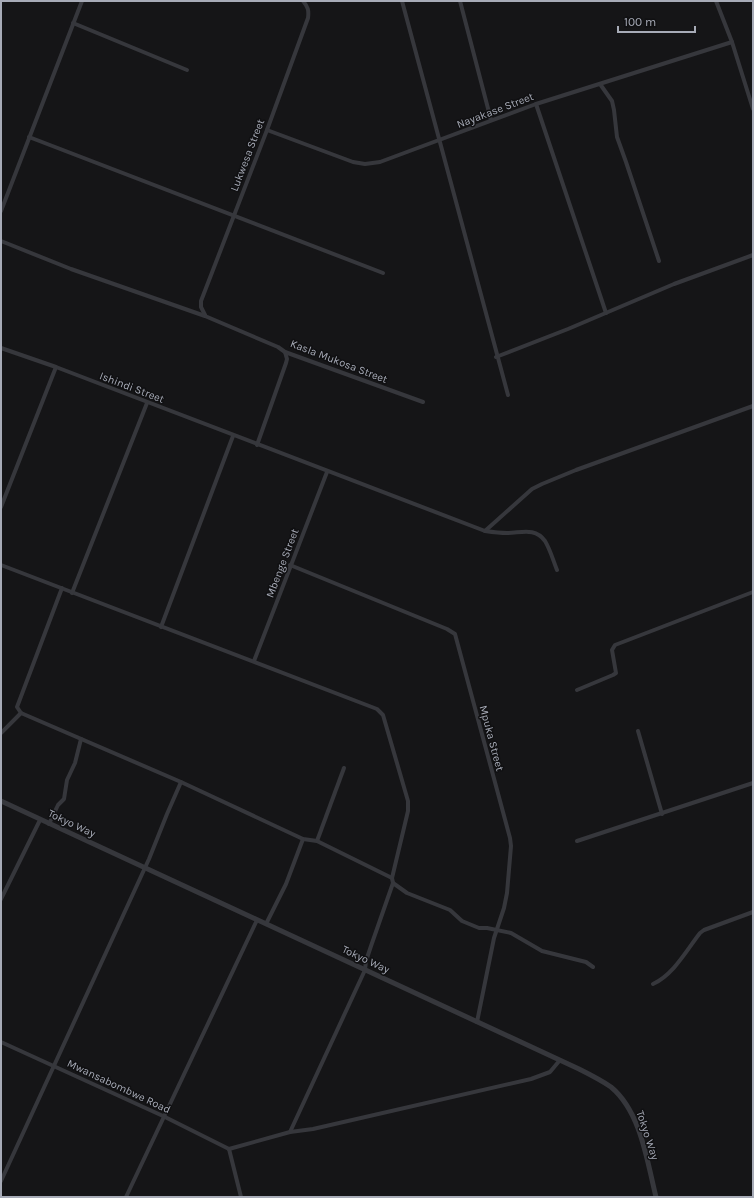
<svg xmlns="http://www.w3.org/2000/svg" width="754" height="1198" font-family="Karla,sans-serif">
	<rect width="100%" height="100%" fill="#151517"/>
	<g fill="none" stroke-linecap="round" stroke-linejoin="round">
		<!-- minor -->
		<g stroke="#36373c" stroke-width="4">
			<polyline points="402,1 508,395"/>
			<polyline points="460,1 491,120"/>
			<polyline points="716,1 732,42 753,109"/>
			<polyline points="73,23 187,70"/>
			<polyline points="600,84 612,101 614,110 617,137 626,162 659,261"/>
			<polyline points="536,104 606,313"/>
			<polyline points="267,130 353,162 365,164 380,162 536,104 732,42"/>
			<polyline points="29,137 383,273"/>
			<polyline points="1,211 82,1"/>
			<polyline points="1,241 71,269 205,316 278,347 285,352 423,402"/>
			<path d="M205 315 201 307V301L267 130 308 18C309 10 308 7 303 1"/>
			<polyline points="1,348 56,367 485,531 532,489 542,484 576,470 753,406"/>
			<polyline points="496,357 568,329 674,284 753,255"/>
			<polyline points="257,445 286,363 287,359 285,352"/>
			<polyline points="1,507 56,367"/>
			<path d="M485 531C492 532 500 533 507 533 521 533 535 527 545 541 550 549 553 560 557 570"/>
			<polyline points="1,565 377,709 383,715 408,801 408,811 392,878 393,883 371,946 366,961 365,970 290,1132 229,1149"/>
			<polyline points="290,565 447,629 455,634 510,838 511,846 507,893 504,908 494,938 477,1022"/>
			<polyline points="62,588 17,707 21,713 181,782 303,839 317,841 392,878"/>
			<polyline points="72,593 147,403"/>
			<polyline points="161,627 233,436"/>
			<polyline points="254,661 327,472"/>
			<polyline points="577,690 613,675 616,673 612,650 615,645 753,592"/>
			<polyline points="638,731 662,814"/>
			<polyline points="1,733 21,713"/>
			<polyline points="49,824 58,805 64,799 67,780 75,763 81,739"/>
			<polyline points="317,841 344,768"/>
			<polyline points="577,841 753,783"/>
			<polyline points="393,883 407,893 450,910 462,921 479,928 487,928 511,933 542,951 586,962 593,967"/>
			<polyline points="1,899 40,820"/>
			<polyline points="266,924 286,884 303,839"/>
			<path d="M653 984C674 974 686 951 700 933L704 930 753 912"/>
			<polyline points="1,1042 163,1116 229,1149"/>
			<polyline points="290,1132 313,1129 531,1079 550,1072 560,1060"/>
			<polyline points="229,1149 241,1197"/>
			<polyline points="1,1181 149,859 167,814 181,782"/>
			<polyline points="126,1197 257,920"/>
		</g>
		<!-- tertiary -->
		<path stroke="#36373c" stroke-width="5" d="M1 801 579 1069C589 1074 601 1080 611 1087 641 1112 647 1161 656 1197"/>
	</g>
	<g text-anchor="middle" stroke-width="3" stroke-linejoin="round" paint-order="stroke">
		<!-- street labels -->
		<g font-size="11" fill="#a7abb7" stroke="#101012">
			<text transform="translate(495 110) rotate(-21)" y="4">Nayakase Street</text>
			<text transform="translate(247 155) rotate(-69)" y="4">Lukwesa Street</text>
			<text transform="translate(339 361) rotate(21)" y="4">Kasla Mukosa Street</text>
			<text transform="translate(132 387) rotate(21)" y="4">Ishindi Street</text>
			<text transform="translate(282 563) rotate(-69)" y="4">Mbenge Street</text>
			<text transform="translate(492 738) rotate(75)" y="4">Mpuka Street</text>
			<text transform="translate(72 823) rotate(25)" y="4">Tokyo Way</text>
			<text transform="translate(366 959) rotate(25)" y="4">Tokyo Way</text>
			<text transform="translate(119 1086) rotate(25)" y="4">Mwansabombwe Road</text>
			<text transform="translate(648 1135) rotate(72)" y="4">Tokyo Way</text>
		</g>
	</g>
	<!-- border -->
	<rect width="754" height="1198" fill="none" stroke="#a7abb7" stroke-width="4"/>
	<!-- scale -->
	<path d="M618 26v6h77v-6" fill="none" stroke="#a7abb7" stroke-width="2"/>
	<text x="624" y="26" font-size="12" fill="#a7abb7" stroke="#101012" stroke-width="3" paint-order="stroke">100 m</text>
</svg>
